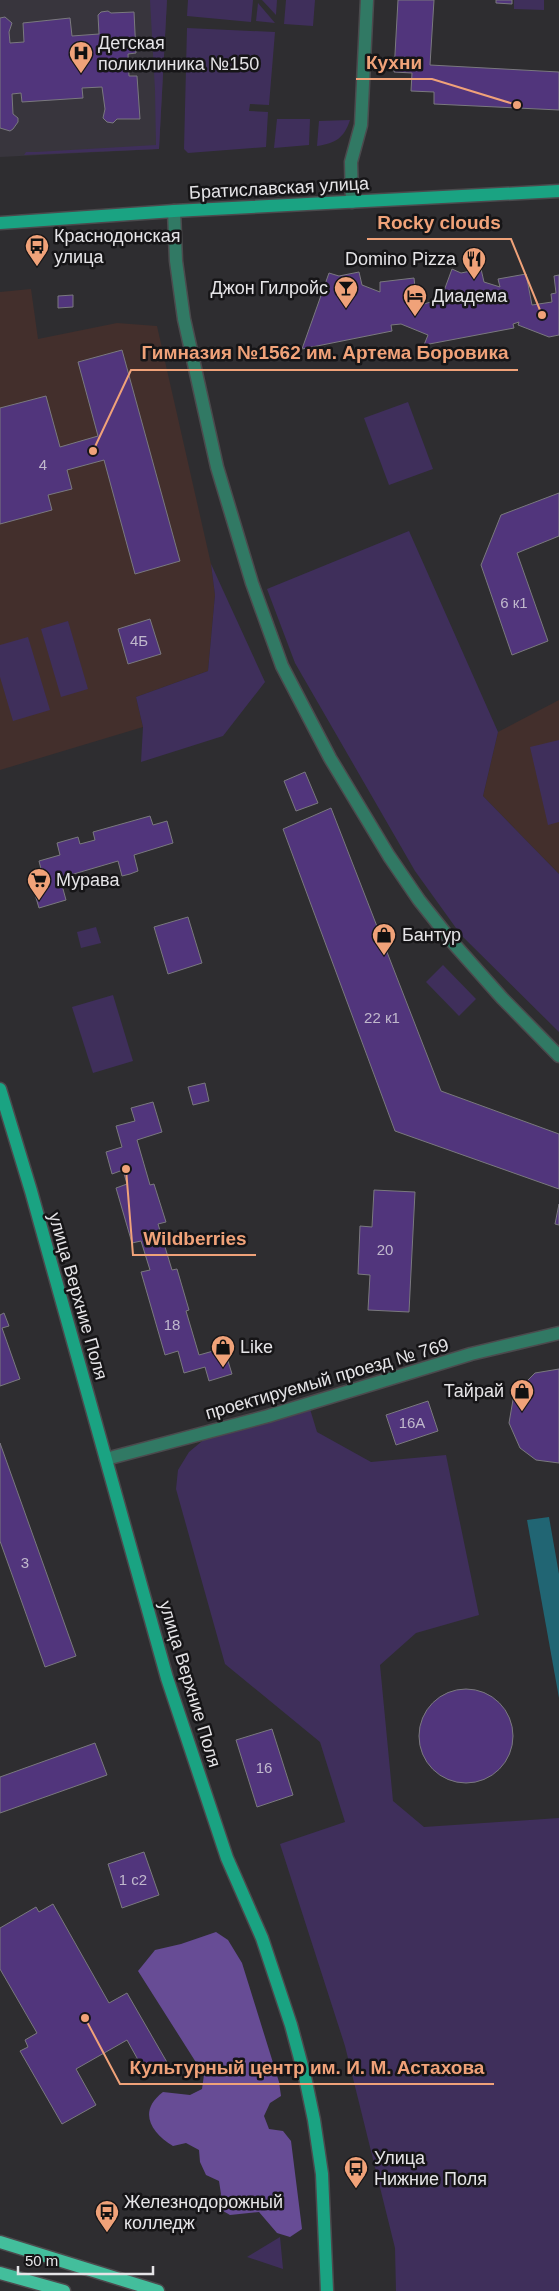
<svg xmlns="http://www.w3.org/2000/svg" width="559" height="2291" font-family="Helvetica,sans-serif">
	<rect width="100%" height="100%" fill="#2e2d30"/>
	<!-- built -->
	<polygon fill="#38353d" points="0,0 167,0 159,149 0,157"/>
	<!-- education -->
	<g fill="#432f2c">
		<polygon points="31,289 38,339 117,323 157,326 211,564 215,595 208,671 136,697 143,727 0,770 0,292"/>
		<polygon points="559,700 559,874 483,796 498,732"/>
	</g>
	<!-- green -->
	<g fill="#3f2f5b">
		<polygon points="150,0 167,0 159,149 24,155 26,152 36,152 156,145 155,90"/>
		<polygon points="188,0 253,0 251,22 187,16"/>
		<polygon points="262,0 277,0 276,15"/>
		<polygon points="286,0 315,0 313,26 284,24"/>
		<polygon points="514,0 544,0 544,10 514,9"/>
		<polygon points="258,3 275,23 256,21"/>
		<polygon points="187,28 275,32 269,105 250,104 249,111 268,112 266,147 188,153 184,149"/>
		<polygon points="277,119 310,119 309,145 274,148"/>
		<path d="M350 120C344 138 336 143 317 146L319 121Z"/>
		<polygon points="408,402 433,469 389,485 364,418"/>
		<polygon points="409,531 498,732 483,796 559,874 559,1032 461,935 415,871 295,663 267,589"/>
		<polygon points="211,564 265,682 223,736 141,762 143,727 136,697 208,671 215,595"/>
		<polygon points="68,621 88,689 61,697 41,629"/>
		<polygon points="28,637 50,710 13,721 0,677 0,645"/>
		<polygon points="559,740 559,822 548,825 530,747"/>
		<polygon points="96,927 101,943 81,948 77,932"/>
		<polygon points="443,965 476,999 459,1016 426,982"/>
		<polygon points="113,995 133,1061 93,1073 72,1007"/>
		<polygon points="310,1409 317,1432 371,1462 446,1455 479,1615 416,1633 380,1665 393,1801 424,1827 559,1818 559,2291 396,2291 395,2248 345,2046 280,1844 345,1822 320,1742 225,1664 176,1489 178,1470 189,1452 207,1437"/>
		<polygon points="280,2237 283,2269 247,2257"/>
	</g>
	<!-- forest -->
	<path fill="#674c95" d="M216 1932 228 1940 242 1963 279 2082 281 2096 270 2103 264 2116 269 2129 283 2131 291 2141 302 2229 290 2237 277 2233 259 2212 230 2215 218 2208 221 2194 219 2181 206 2175 200 2162 199 2150 186 2143 173 2146C150 2132 138 2111 163 2092L190 2095 202 2089 204 2075 138 1971 155 1950 181 1944Z"/>
	<!-- water -->
	<polygon fill="#216573" points="549,1517 559,1574 559,1698 527,1520"/>
	<!-- building -->
	<g fill="#51357c" stroke="#7a797e">
		<polygon points="398,0 434,0 430,65 559,72 559,110 434,104 434,92 411,91 412,73 394,72"/>
		<polygon points="496,0 512,0 512,4 496,3"/>
		<polygon points="108,11 111,13 134,12 136,53 128,54 129,76 137,76 140,119 117,119 113,123 107,122 103,118 105,109 102,87 82,88 83,98 22,102 21,93 12,94 13,114 18,118 18,122 13,129 10,131 0,128 0,18 5,17 12,23 9,32 10,43 24,42 23,23 70,18 72,36 99,34 98,15 101,12"/>
		<polygon points="452,269 461,273 481,269 484,282 500,287 498,279 526,274 532,305 552,302 551,294 556,293 554,276 559,275 559,335 549,337 518,325 519,322 513,324 514,328 424,345 428,335 401,324 391,325 392,331 302,349 329,273 339,276 359,272 362,285 380,292 380,282 414,278 417,306 441,299"/>
		<polygon points="73,295 73,307 58,308 58,296"/>
		<polygon points="122,350 180,561 135,574 104,460 67,470 72,489 48,495 52,510 0,524 0,408 46,396 60,447 98,436 78,362"/>
		<polygon points="559,493 559,536 517,553 548,641 512,655 481,565 501,515"/>
		<polygon points="150,619 161,654 128,664 118,629"/>
		<polygon points="305,772 318,803 296,811 284,781"/>
		<polygon points="331,808 441,1091 559,1134 559,1189 395,1131 283,829"/>
		<polygon points="150,816 153,825 167,821 173,843 134,855 138,871 130,874 122,876 118,861 60,878 66,900 39,908 32,884 44,881 39,861 60,855 57,843 78,837 80,844 95,840 93,832"/>
		<polygon points="188,917 202,963 168,974 154,927"/>
		<polygon points="205,1083 209,1101 193,1105 188,1087"/>
		<polygon points="153,1102 162,1132 137,1140 150,1185 154,1184 166,1222 158,1224 172,1270 177,1269 189,1310 186,1311 199,1355 224,1348 232,1374 209,1381 205,1367 184,1373 178,1351 165,1355 141,1272 150,1270 141,1241 132,1243 116,1188 127,1184 123,1170 112,1174 106,1152 122,1147 116,1126 135,1121 131,1108"/>
		<polygon points="374,1190 415,1192 409,1312 368,1310 370,1275 358,1274 360,1226 372,1227"/>
		<polygon points="559,1204 559,1225 555,1224"/>
		<polygon points="4,1313 9,1326 2,1328 20,1379 0,1386 0,1315"/>
		<polygon points="559,1369 559,1463 536,1460 520,1448 509,1423 514,1394 535,1373"/>
		<polygon points="428,1401 438,1431 396,1445 386,1415"/>
		<polygon points="0,1443 76,1656 45,1667 0,1541"/>
		<circle cx="466" cy="1736" r="47"/>
		<polygon points="272,1729 293,1795 257,1807 236,1740"/>
		<polygon points="95,1743 107,1775 0,1813 0,1777"/>
		<polygon points="144,1852 159,1895 122,1908 108,1864"/>
		<polygon points="53,1904 109,2003 127,1993 168,2064 147,2076 127,2040 76,2069 96,2105 62,2124 20,2051 28,2047 25,2040 37,2033 0,1969 0,1928 36,1907 39,1912"/>
	</g>
	<g fill="none" stroke-linecap="round" stroke-linejoin="round">
		<!-- minor casing -->
		<g stroke="#4b4a4d" stroke-width="15">
			<g id="minor">
				<polyline points="352,202 351,162 361,125 367,0"/>
				<polyline points="174,211 176,261 184,319 217,467 252,583 282,666 330,758 389,856 419,900 454,944 502,998 559,1056"/>
				<polyline points="106,1459 268,1416 471,1354 559,1333"/>
			</g>
		</g>
		<!-- secondary casing -->
		<g stroke="#4b4a4d" stroke-width="15">
			<g id="secondary">
				<polyline points="0,223 174,211 559,191"/>
				<polyline points="0,1089 31,1191 167,1678 227,1858 262,1938 291,2025 305,2077 314,2120 322,2174 327,2291"/>
			</g>
		</g>
		<!-- primary casing -->
		<g stroke="#4b4a4d" stroke-width="15">
			<g id="primary">
				<polyline points="0,2242 158,2291"/>
				<polyline points="0,2273 64,2291"/>
			</g>
		</g>
		<!-- minor -->
		<use href="#minor" stroke="#317964" stroke-width="12"/>
		<!-- secondary -->
		<use href="#secondary" stroke="#1aa382" stroke-width="12"/>
		<!-- primary -->
		<use href="#primary" stroke="#43be9c" stroke-width="12"/>
	</g>
	<!-- icons -->
	<defs>
		<g id="hospital-pin" transform="scale(1.25)"><path d="M0 17L-7.5 6A9.5 9.5 0 1 1 7.5 6Z" fill="#f0a279" stroke="#161517"/><path d="M-5-5h3v3.5h4V-5h3V5h-3V1.5h-4V5h-3Z" fill="#111"/></g>
		<g id="bus-pin" transform="scale(1.25)"><path d="M0 17L-7.5 6A9.5 9.5 0 1 1 7.5 6Z" fill="#f0a279" stroke="#161517"/><path d="M-5-6H5V4H4V6H2V4H-2V6H-4V4H-5ZM-3.5-4V0h7V-4ZM-3.5 1.2v1.5H-2V1.2ZM2 1.2v1.5H3.5V1.2Z" fill="#111"/></g>
		<g id="restaurant-pin" transform="scale(1.25)"><path d="M0 17L-7.5 6A9.5 9.5 0 1 1 7.5 6Z" fill="#f0a279" stroke="#161517"/><path d="M-5-6h1v4h1v-4h1v4h1v-4h1v5L-1.5 .5V6h-2V.5L-5-1ZM5-6V6H3V1.5H1.5Q1.5-4 5-6Z" fill="#111"/></g>
		<g id="bar-pin" transform="scale(1.25)"><path d="M0 17L-7.5 6A9.5 9.5 0 1 1 7.5 6Z" fill="#f0a279" stroke="#161517"/><path d="M-6-5H6L.8 .8V4.5H3.5V6h-7V4.5H-.8V.8Z" fill="#111"/></g>
		<g id="hotel-pin" transform="scale(1.25)"><path d="M0 17L-7.5 6A9.5 9.5 0 1 1 7.5 6Z" fill="#f0a279" stroke="#161517"/><path d="M-6-4.5h1.5V1H6V5H4.5V3h-9V5H-6ZM-4 0a1.8 1.8 0 1 1 3.6 0ZM.5 0V-2.5h3Q6-2.5 6 0Z" fill="#111"/></g>
		<g id="supermarket-pin" transform="scale(1.25)"><path d="M0 17L-7.5 6A9.5 9.5 0 1 1 7.5 6Z" fill="#f0a279" stroke="#161517"/><path d="M-6-5.5h2.5l.6 2H6L4.5 2H-2.5L-4.4-4H-6ZM-1.5 3.2a1.3 1.3 0 1 0 .1 0ZM3 3.2a1.3 1.3 0 1 0 .1 0Z" fill="#111"/></g>
		<g id="shop-pin" transform="scale(1.25)"><path d="M0 17L-7.5 6A9.5 9.5 0 1 1 7.5 6Z" fill="#f0a279" stroke="#161517"/><path d="M-5-2.5h2.3a2.7 3.5 0 0 1 5.4 0H5L5.5 6h-11ZM-1.5-2.5h3a1.5 2.3 0 0 0-3 0Z" fill="#111"/></g>
	</defs>
	<g fill-rule="evenodd">
		<use href="#hospital-pin" x="81" y="53"/>
		<use href="#bus-pin" x="37" y="246"/>
		<use href="#restaurant-pin" x="474" y="259"/>
		<use href="#bar-pin" x="346" y="288"/>
		<use href="#hotel-pin" x="415" y="296"/>
		<use href="#supermarket-pin" x="39" y="880"/>
		<use href="#shop-pin" x="384" y="935"/>
		<use href="#shop-pin" x="223" y="1347"/>
		<use href="#shop-pin" x="522" y="1391"/>
		<use href="#bus-pin" x="356" y="2168"/>
		<use href="#bus-pin" x="107" y="2212"/>
	</g>
	<g text-anchor="middle" stroke-width="5" stroke-linejoin="round" paint-order="stroke">
		<!-- number labels -->
		<g font-size="15" fill="#c0b8cc">
			<text x="43" y="470">4</text>
			<text x="514" y="608">6 к1</text>
			<text x="139" y="646">4Б</text>
			<text x="382" y="1023">22 к1</text>
			<text x="385" y="1255">20</text>
			<text x="172" y="1330">18</text>
			<text x="412" y="1428">16А</text>
			<text x="25" y="1568">3</text>
			<text x="264" y="1773">16</text>
			<text x="133" y="1885">1 с2</text>
		</g>
		<!-- poi labels -->
		<g font-size="18" fill="#e5e4e7" stroke="#161517" text-anchor="start">
			<text x="98" y="49">Детская<tspan x="98" dy="21">поликлиника №150</tspan></text>
			<text x="54" y="242">Краснодонская<tspan x="54" dy="21">улица</tspan></text>
			<text x="456" y="265" text-anchor="end">Domino Pizza</text>
			<text x="328" y="294" text-anchor="end">Джон Гилройс</text>
			<text x="432" y="302">Диадема</text>
			<text x="56" y="886">Мурава</text>
			<text x="402" y="941">Бантур</text>
			<text x="240" y="1353">Like</text>
			<text x="504" y="1397" text-anchor="end">Тайрай</text>
			<text x="374" y="2164">Улица<tspan x="374" dy="21">Нижние Поля</tspan></text>
			<text x="124" y="2208">Железнодорожный<tspan x="124" dy="21">колледж</tspan></text>
		</g>
		<!-- street labels -->
		<g font-size="18" fill="#e5e4e7" stroke="#161517">
			<text transform="translate(279 188) rotate(-3)" y="6">Братиславская улица</text>
			<text transform="translate(78 1296) rotate(74)" y="6">улица Верхние Поля</text>
			<text transform="translate(327 1379) rotate(-16)" y="6">проектируемый проезд № 769</text>
			<text transform="translate(190 1684) rotate(73)" y="6">улица Верхние Поля</text>
		</g>
	</g>
	<!-- callouts -->
	<path fill="none" stroke="#f0a279" stroke-width="2" d="M517 105L432 79H356M542 315L511 239H367M93 451L131 370H518M126 1169L133 1255H256M85 2018L120 2084H494"/>
	<g fill="#f0a279" stroke="#161517" stroke-width="2">
		<circle cx="517" cy="105" r="5"/>
		<circle cx="542" cy="315" r="5"/>
		<circle cx="93" cy="451" r="5"/>
		<circle cx="126" cy="1169" r="5"/>
		<circle cx="85" cy="2018" r="5"/>
	</g>
	<g font-size="19" text-anchor="middle" font-weight="bold" fill="#f0a279" stroke="#161517" stroke-width="5" stroke-linejoin="round" paint-order="stroke">
		<text x="394" y="69">Кухни</text>
		<text x="439" y="229">Rocky clouds</text>
		<text x="325" y="359">Гимназия №1562 им. Артема Боровика</text>
		<text x="195" y="1245">Wildberries</text>
		<text x="307" y="2074">Культурный центр им. И. М. Астахова</text>
	</g>
	<!-- scale -->
	<path d="M18 2266v8h135v-8" fill="none" stroke="#e5e4e7" stroke-width="2.5"/>
	<text x="25" y="2266" font-size="15" fill="#e5e4e7" stroke="#161517" stroke-width="4" paint-order="stroke">50 m</text>
</svg>
